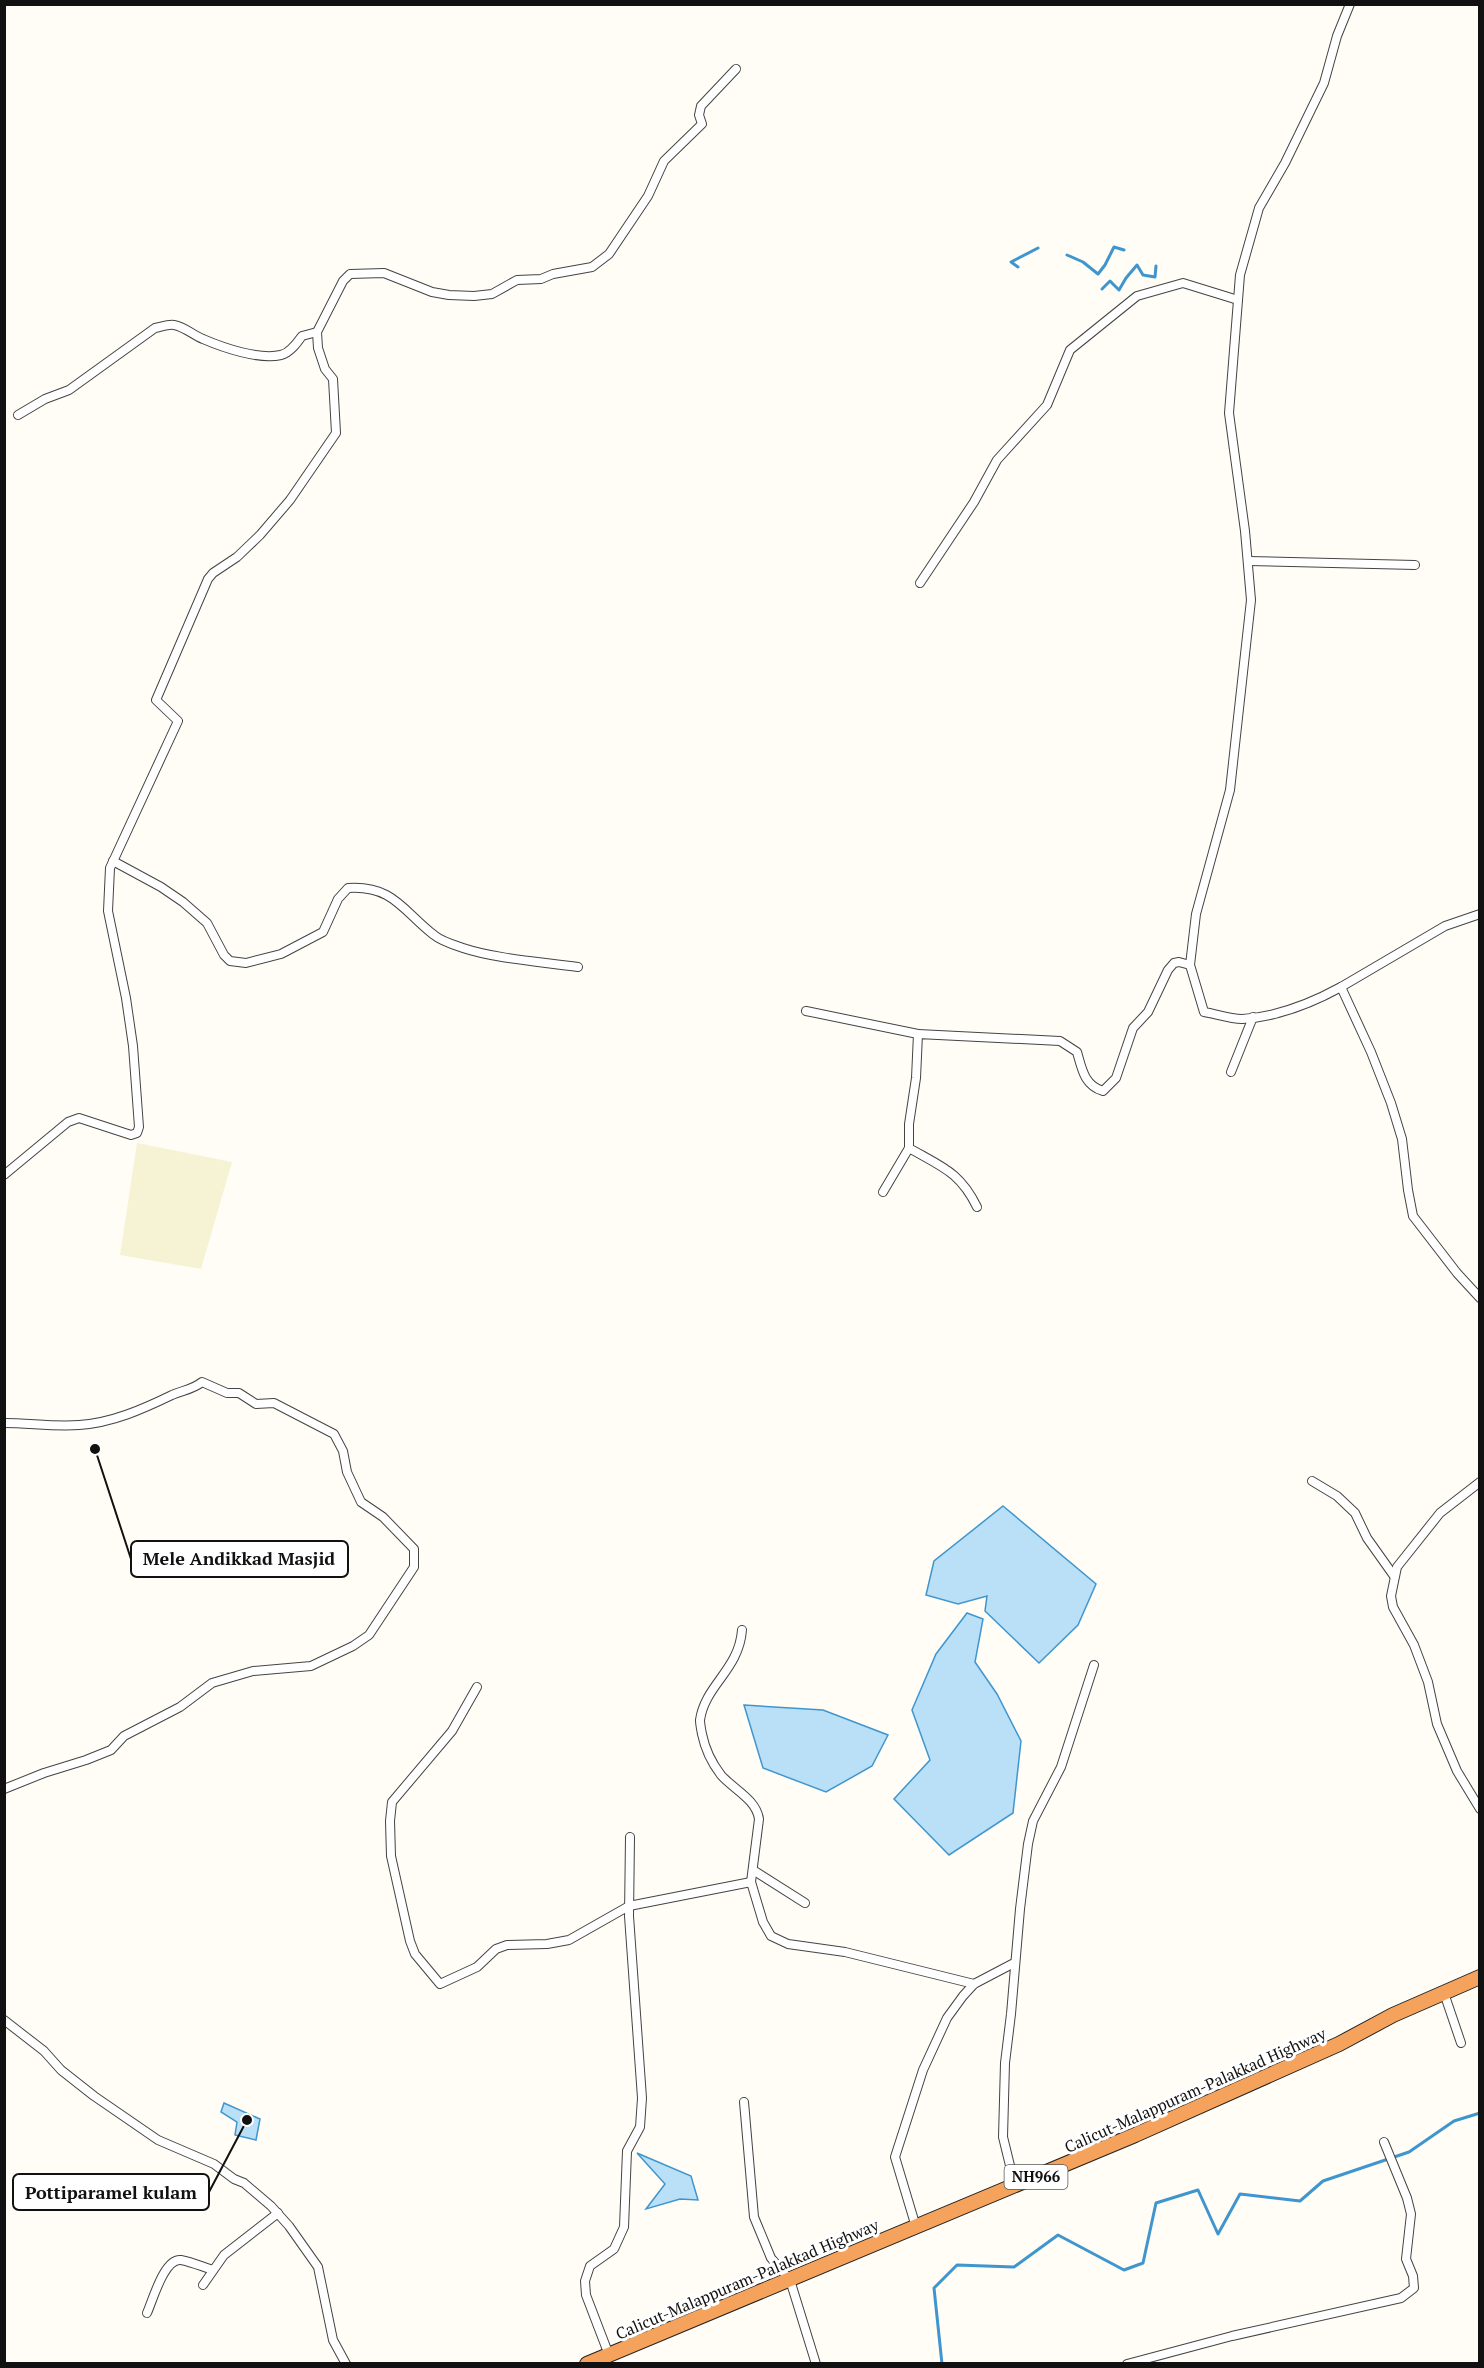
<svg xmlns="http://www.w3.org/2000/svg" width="1484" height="2368" font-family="'PT Serif',serif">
	<rect width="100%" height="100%" fill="#fffdf5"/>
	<!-- farmland -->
	<polygon fill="#f6f3d4" points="137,1143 232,1162 201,1269 120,1255"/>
	<!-- water -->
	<g fill="#b9e0f7" stroke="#3f96cf" stroke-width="1.5">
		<polygon points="1003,1506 1096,1584 1078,1625 1039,1663 985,1611 987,1596 958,1604 926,1595 934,1561"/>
		<polygon points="967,1613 983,1619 975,1662 997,1694 1021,1741 1013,1813 949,1855 894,1799 930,1760 912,1710 936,1654"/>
		<polygon points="744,1705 823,1710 888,1735 872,1766 826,1792 763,1768"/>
		<polygon points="224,2103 260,2119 256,2140 235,2135 237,2122 221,2112"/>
		<polygon points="637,2153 691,2176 698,2200 680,2199 646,2209 665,2184"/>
	</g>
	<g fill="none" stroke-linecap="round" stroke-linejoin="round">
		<!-- stream -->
		<g stroke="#3f96cf" stroke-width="3">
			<polyline points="1067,255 1083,262 1098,274 1105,265 1114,247 1124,250"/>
			<polyline points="1018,267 1011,262 1038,248"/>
			<polyline points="1102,289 1110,281 1119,290 1126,278 1137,265 1143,275 1155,277 1156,266"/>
			<polyline points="942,2364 934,2288 957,2265 1014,2267 1058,2235 1124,2270 1143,2263 1156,2203 1198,2190 1218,2234 1240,2194 1300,2201 1323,2181 1409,2152 1454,2121 1480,2113"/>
		</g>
		<!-- street casing -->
		<g stroke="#444" stroke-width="10">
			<g id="street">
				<path d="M1350 4 1337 36 1324 83 1285 163 1259 208 1240 275 1229 413 1245 531 1251 600 1230 790 1196 914 1190 965 1204 1012C1216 1014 1230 1019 1242 1019 1277 1017 1310 1004 1341 987L1371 1052 1391 1103 1402 1139 1408 1190 1413 1216 1457 1273 1480 1298"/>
				<path d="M18 415 45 399 69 390 155 328C161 327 168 324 174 325 185 327 193 335 203 339 224 348 259 360 281 355 290 353 297 343 302 336L317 332"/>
				<polyline points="1248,561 1415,565"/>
				<polyline points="920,583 974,502 997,460 1047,405 1070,350 1137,296 1183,283 1238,300"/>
				<path d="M113 861 161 887 183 902 207 923 224 955 230 961 246 963 281 954 323 932 338 899 348 888C393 885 403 911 434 935 441 941 454 945 463 948 496 959 544 962 578 967"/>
				<polyline points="1341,987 1445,926 1480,914"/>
				<polyline points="806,1011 918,1034"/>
				<polyline points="1231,1072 1253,1017"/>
				<path d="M909 1148C942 1167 960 1172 977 1207"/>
				<polyline points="4,1175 68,1122 79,1118 131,1135 137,1133 139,1127 133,1046 126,998 108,911 110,868 178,721 156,700 208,579 213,573 237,557 260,535 290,500 336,433 333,379 325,369 318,348 317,332 343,281 350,274 384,273 432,292 449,295 474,296 492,294 517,280 541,279 553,274 592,267 609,254 648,196 664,161 702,124 699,115 701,106 736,69"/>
				<path d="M883 1192 909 1148V1124L916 1078 918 1034 1060 1041 1077 1052C1082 1069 1084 1085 1103 1091L1116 1078 1133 1028 1148 1012 1168 970 1174 963 1179 962 1190 965"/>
				<path d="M4 1423C29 1423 55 1427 79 1425 112 1423 143 1409 172 1395 183 1390 192 1390 202 1382L227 1393H239L256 1404 274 1403 334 1434 343 1451 347 1472 361 1502 383 1517 414 1549V1567L369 1635 353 1646 311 1666 253 1671 212 1683 180 1707 124 1736 111 1750 86 1760 44 1773 4 1789"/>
				<polyline points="1312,1481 1337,1496 1355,1513 1367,1538 1394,1576"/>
				<polyline points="1480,1482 1440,1513 1397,1567 1391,1596 1393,1607 1414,1645 1428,1682 1437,1724 1457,1771 1480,1809"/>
				<path d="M742 1630C739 1670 705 1685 700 1720 700 1724 701 1729 702 1734 705 1749 711 1762 721 1775 733 1789 756 1799 759 1819L751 1882 763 1922 771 1936 788 1944 845 1952 974 1984"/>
				<polyline points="477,1687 452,1731 392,1802 390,1821 391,1856 410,1941 415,1954 440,1984 477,1967 496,1949 507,1945 547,1944 569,1940 629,1906 751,1882"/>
				<polyline points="753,1870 805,1903"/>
				<polyline points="1444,1993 1461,2043"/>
				<polyline points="4,2020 44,2051 61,2070 94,2096 158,2140 214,2164 234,2179 244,2183 271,2206 289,2226 318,2267 333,2340 346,2364"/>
				<polyline points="744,2102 754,2217 771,2258 790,2280 816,2364"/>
				<polyline points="1015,2186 1003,2137 1005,2063 1011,2014 1020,1909 1028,1844 1033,1821 1061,1767 1094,1665"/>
				<polyline points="916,2227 895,2157 923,2070 947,2018 963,1996 974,1984 1014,1963"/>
				<polyline points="203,2285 224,2255 278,2213"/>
				<path d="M147 2313C153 2300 164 2258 181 2260 192 2262 203 2267 213 2270"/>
				<polyline points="609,2355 586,2295 585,2281 590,2266 614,2249 624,2227 627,2151 640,2127 642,2098 629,1916 630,1837"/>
				<polyline points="1127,2364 1232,2336 1401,2298 1414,2288 1413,2276 1406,2259 1411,2214 1407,2198 1384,2142"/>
			</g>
		</g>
		<!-- highway casing -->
		<g stroke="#222" stroke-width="16">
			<polyline id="highway" points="587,2364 1135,2135 1339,2044 1393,2015 1480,1977"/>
		</g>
		<!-- street -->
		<use href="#street" stroke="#fff" stroke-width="8"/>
		<!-- highway -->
		<use href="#highway" stroke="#f5a25d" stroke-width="14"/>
	</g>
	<g text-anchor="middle" stroke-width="6" stroke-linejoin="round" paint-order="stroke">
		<!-- shield labels -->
		<rect fill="#fff" stroke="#585858" stroke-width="1.5" x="1004.5" y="2165" width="63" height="24" rx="4.5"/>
		<g font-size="15" font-weight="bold" fill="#111">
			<text x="1036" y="2182">NH966</text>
		</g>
		<!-- street labels -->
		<g font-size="16" fill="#111" stroke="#fff">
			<text transform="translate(1195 2090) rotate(-24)" y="6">Calicut-Malappuram-Palakkad Highway</text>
			<text transform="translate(747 2279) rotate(-23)" y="6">Calicut-Malappuram-Palakkad Highway</text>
		</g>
	</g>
	<!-- callouts -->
	<path fill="none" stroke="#111" stroke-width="2" d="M95 1449L131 1559M247 2120L209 2192"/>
	<g fill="#111" stroke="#fff" stroke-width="2">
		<circle cx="95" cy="1449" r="6"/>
		<circle cx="247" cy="2120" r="6"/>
	</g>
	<g fill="#fff" stroke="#111" stroke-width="2">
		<rect x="131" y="1541" width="217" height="36" rx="6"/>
		<rect x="13" y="2174" width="196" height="36" rx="6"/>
	</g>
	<g font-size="18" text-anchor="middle" font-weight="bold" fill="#111">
		<text x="239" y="1565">Mele Andikkad Masjid</text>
		<text x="111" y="2199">Pottiparamel kulam</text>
	</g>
	<!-- border -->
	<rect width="1484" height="2368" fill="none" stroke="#111111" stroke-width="12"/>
</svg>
